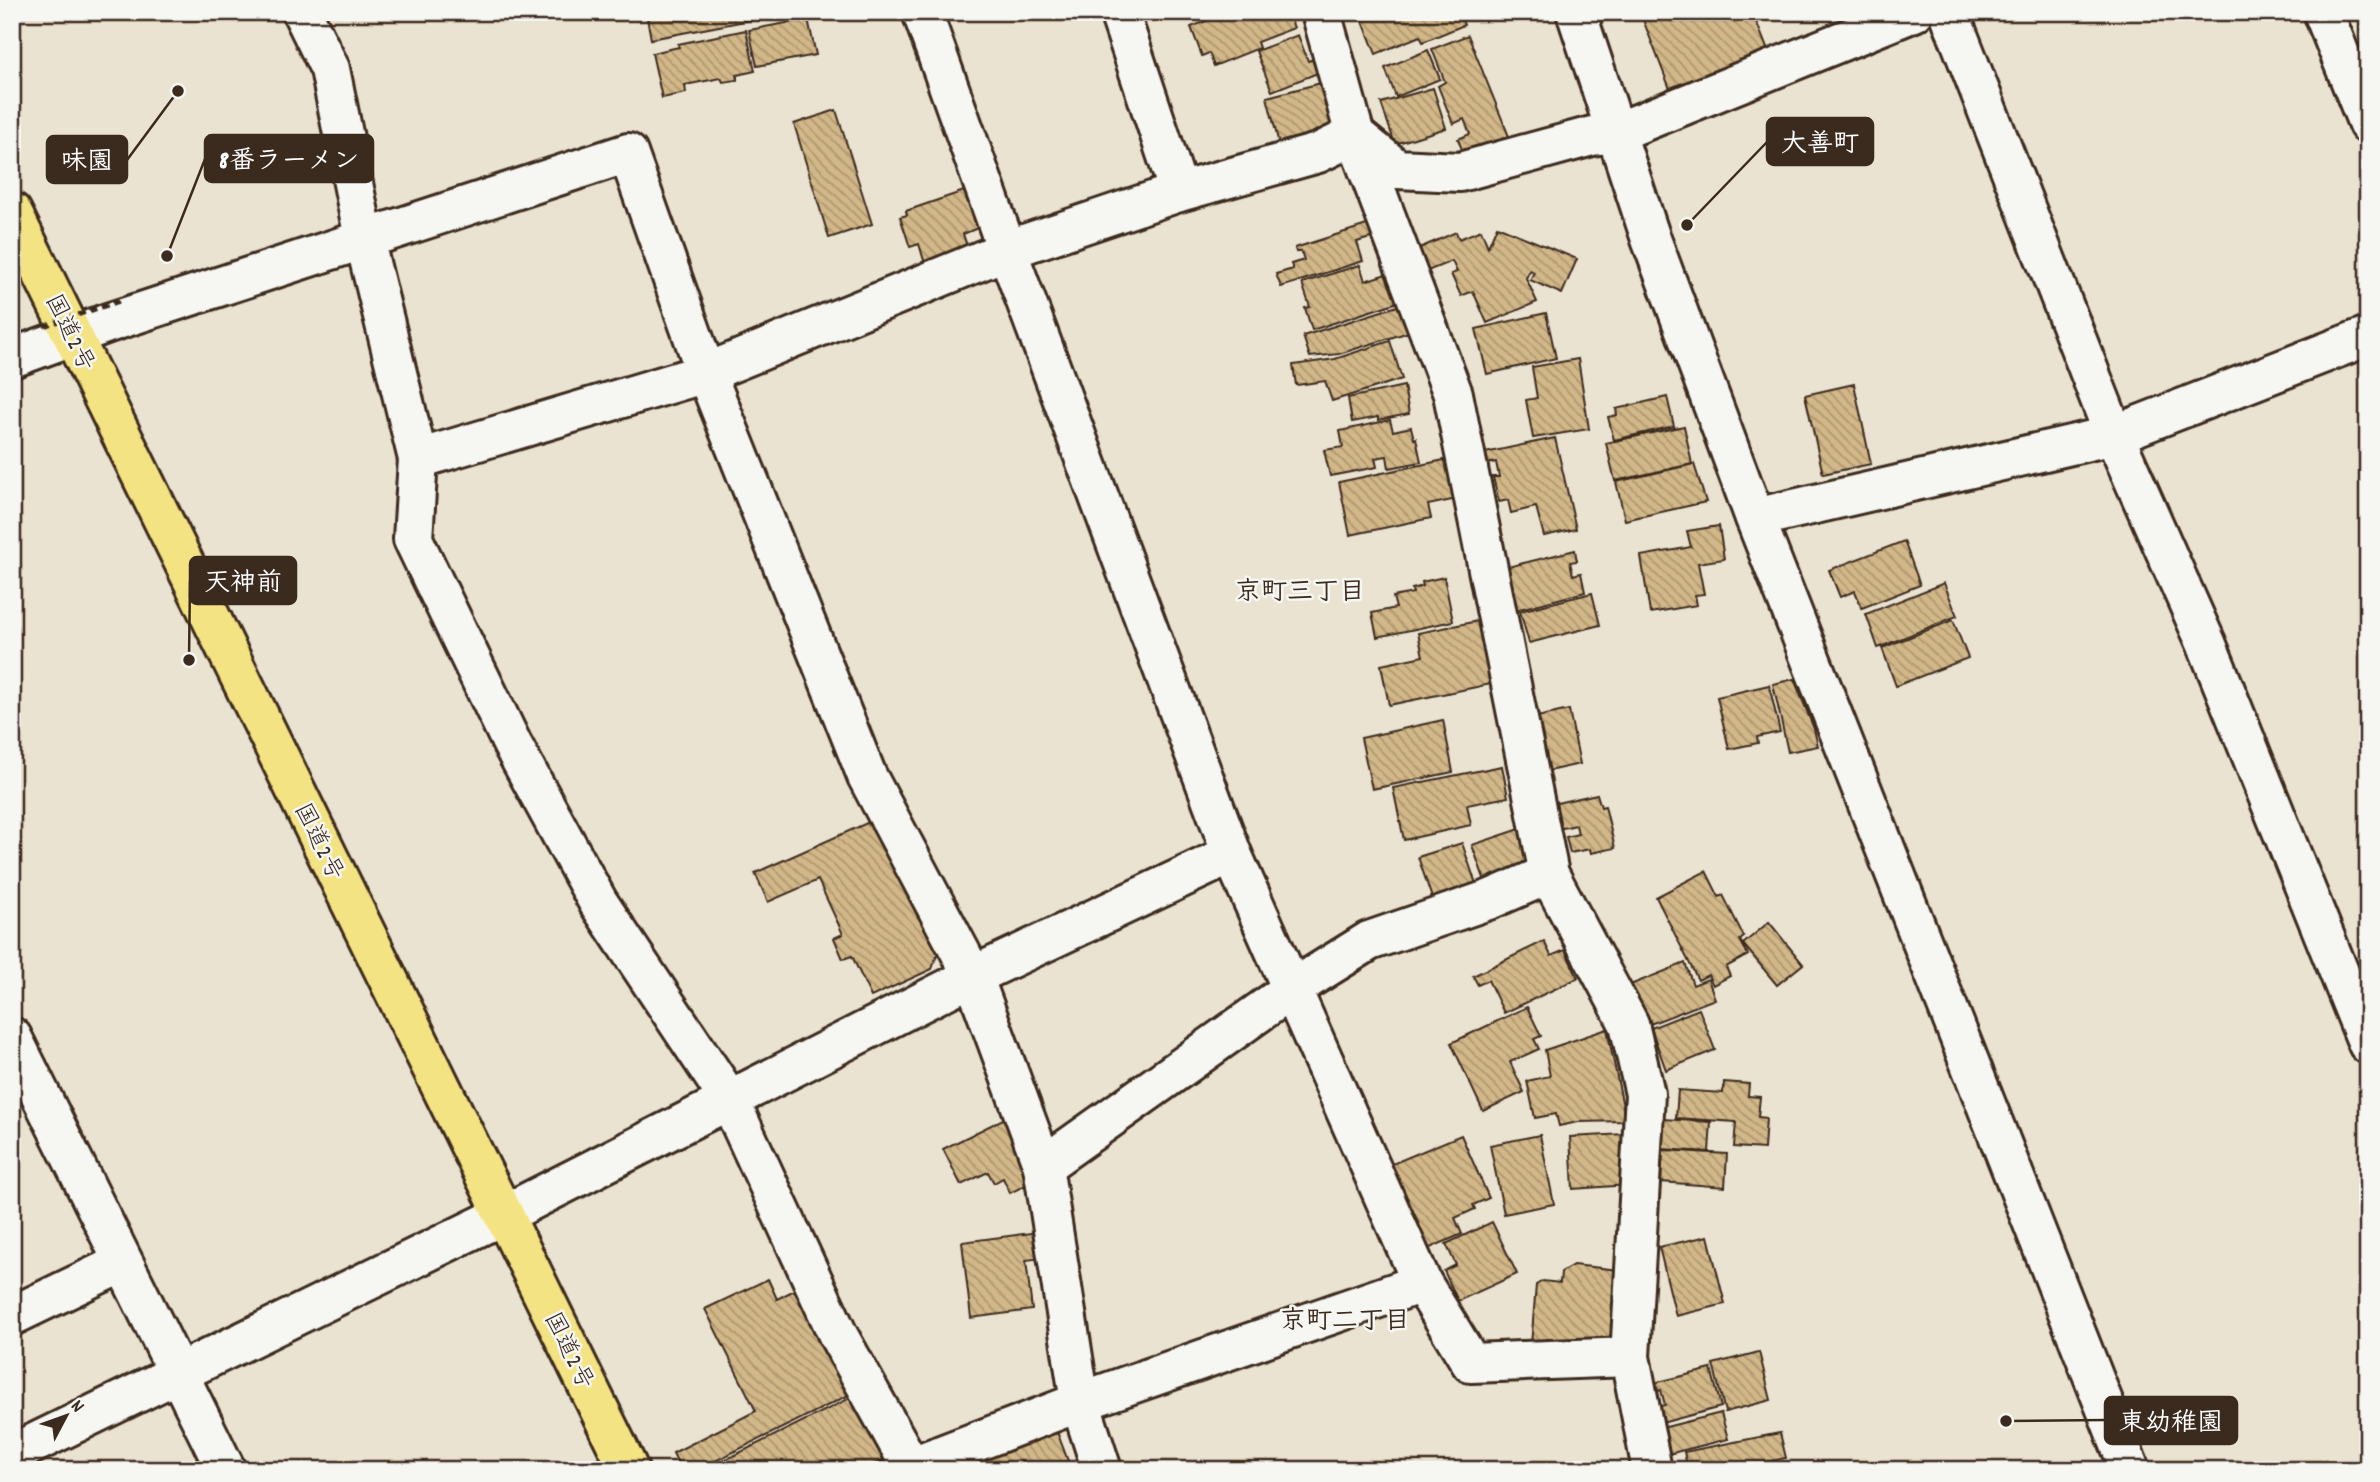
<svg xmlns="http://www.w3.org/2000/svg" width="2380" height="1482" font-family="Dekko,'Klee One',sans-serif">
	<defs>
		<pattern id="building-back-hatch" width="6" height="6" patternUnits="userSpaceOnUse" patternTransform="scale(1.75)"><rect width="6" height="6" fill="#d2b788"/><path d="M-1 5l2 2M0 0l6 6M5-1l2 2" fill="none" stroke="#ac956f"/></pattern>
	</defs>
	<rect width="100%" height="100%" fill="#ebe3d2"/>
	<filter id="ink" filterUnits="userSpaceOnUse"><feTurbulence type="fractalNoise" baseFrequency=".0143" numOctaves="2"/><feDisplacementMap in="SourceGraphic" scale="14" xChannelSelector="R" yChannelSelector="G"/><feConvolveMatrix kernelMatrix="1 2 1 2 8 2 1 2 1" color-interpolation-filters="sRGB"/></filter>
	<g filter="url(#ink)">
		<!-- building -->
		<g fill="url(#building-back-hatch)" stroke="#3b2a1e" stroke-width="2">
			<polygon points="646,12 760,12 761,18 651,39"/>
			<polygon points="1218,12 1288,12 1294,28 1257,42 1259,48 1214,66 1209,53 1202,56 1191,27 1219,16"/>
			<polygon points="1365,12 1459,12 1464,25 1423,42 1420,36 1376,54 1360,14"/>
			<polygon points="1640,12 1756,12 1753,13 1768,51 1670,89"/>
			<polygon points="808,19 816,55 757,66 749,30"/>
			<polygon points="746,30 755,71 737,75 737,80 723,82 721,78 685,85 686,93 662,98 652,53 679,47 678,44"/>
			<polygon points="1298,35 1308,61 1322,56 1328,69 1272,91 1256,51"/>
			<polygon points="1468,35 1512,144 1466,160 1458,139 1470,134 1464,119 1453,124 1438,86 1445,82 1432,49"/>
			<polygon points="1428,50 1440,79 1396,97 1385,68"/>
			<polygon points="1321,83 1335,134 1280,148 1267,97"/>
			<polygon points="1433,88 1446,128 1395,144 1381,103"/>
			<polygon points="836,110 872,224 829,238 794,124"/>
			<polygon points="964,191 978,228 963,234 969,252 926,267 919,244 910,247 900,217 907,215 906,211"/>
			<polygon points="1373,223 1377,236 1357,242 1363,261 1281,287 1276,274 1293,269 1291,264 1304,260 1301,251 1296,252 1295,248"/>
			<polygon points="1497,226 1577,259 1562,294 1530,280 1534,272 1530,270 1526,278 1537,302 1487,323 1473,291 1461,296 1451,274 1457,272 1452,261 1425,272 1415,250 1456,232 1459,239 1481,230 1488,247"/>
			<polygon points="1360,265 1365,281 1389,273 1398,302 1312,330 1305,308 1310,307 1302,283"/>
			<polygon points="1404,304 1412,331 1339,354 1310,357 1303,336"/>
			<polygon points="1546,313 1556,358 1487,374 1476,329"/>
			<polygon points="1390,341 1402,379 1332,401 1325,381 1296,385 1293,365 1335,359"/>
			<polygon points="1578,359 1589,429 1533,438 1526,400 1537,398 1532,367"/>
			<polygon points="1854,384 1871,464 1823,474 1805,395"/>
			<polygon points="1404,386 1409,414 1378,420 1378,417 1352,422 1348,398"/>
			<polygon points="1667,397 1674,426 1614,440 1608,417 1617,415 1616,409"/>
			<polygon points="1390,420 1393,431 1411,427 1414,439 1416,438 1421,462 1389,468 1387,456 1375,458 1377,467 1330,476 1324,450 1343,447 1340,431"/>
			<polygon points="1684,426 1692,464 1615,481 1606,443"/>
			<polygon points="1555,438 1576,529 1544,536 1536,507 1511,513 1508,500 1499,502 1493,477 1499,477 1496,462 1487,464 1485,453"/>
			<polygon points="1449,459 1457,499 1428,505 1431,518 1350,535 1339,482"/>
			<polygon points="1694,464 1706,502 1625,520 1616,482"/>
			<polygon points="1719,526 1724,559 1698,563 1704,594 1695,595 1697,605 1650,613 1641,556 1691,547 1687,531"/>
			<polygon points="1904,541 1920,585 1862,608 1855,591 1840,597 1829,570"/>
			<polygon points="1575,550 1577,561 1570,562 1573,575 1581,573 1585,592 1508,612 1504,568"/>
			<polygon points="1444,577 1453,621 1377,637 1372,613 1396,608 1393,597 1413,593 1412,589 1423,586 1422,582"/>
			<polygon points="1944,583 1957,616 1878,648 1866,614"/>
			<polygon points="1592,593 1600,625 1529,643 1520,611"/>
			<polygon points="1953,620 1968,658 1896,686 1882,648"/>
			<polygon points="1478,621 1491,684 1389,705 1381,665 1423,656 1418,633"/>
			<polygon points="1794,679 1814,729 1818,746 1788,752 1773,684"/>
			<polygon points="1769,685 1780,732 1757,737 1758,743 1729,749 1717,697"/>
			<polygon points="1569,710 1580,764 1539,773 1528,719"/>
			<polygon points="1443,720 1453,772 1372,789 1361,738"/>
			<polygon points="1502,766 1508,797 1467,805 1471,825 1404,840 1393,788"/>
			<polygon points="1597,794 1601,807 1605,806 1615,848 1591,853 1590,849 1570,853 1566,837 1578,834 1576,825 1558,829 1552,804"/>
			<polygon points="878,818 938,952 932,969 871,997 852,956 843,959 834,938 843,934 818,880 768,902 755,873"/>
			<polygon points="1520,829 1532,865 1485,881 1472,845"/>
			<polygon points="1462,843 1477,887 1433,901 1418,857"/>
			<polygon points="1706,871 1719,897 1723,895 1744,937 1740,940 1748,955 1726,967 1730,976 1713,985 1708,975 1698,980 1656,897"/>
			<polygon points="1769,922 1803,964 1777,985 1743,944"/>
			<polygon points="1544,941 1551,956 1565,950 1578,978 1504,1013 1488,980 1478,985 1473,976"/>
			<polygon points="1685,963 1693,985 1708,979 1715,999 1645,1026 1630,985"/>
			<polygon points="1527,1007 1541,1036 1534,1039 1539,1049 1510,1062 1524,1092 1483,1111 1451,1043"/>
			<polygon points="1699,1009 1715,1050 1666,1070 1651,1028"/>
			<polygon points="1607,1029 1626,1121 1578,1122 1559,1126 1556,1114 1535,1118 1527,1081 1550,1076 1545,1050"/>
			<polygon points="1724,1082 1749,1084 1748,1096 1760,1097 1758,1117 1766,1118 1764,1149 1734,1147 1736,1122 1676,1118 1678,1090 1723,1093"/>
			<polygon points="1005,1118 1036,1180 1010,1193 1003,1178 994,1183 988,1172 961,1185 943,1149"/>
			<polygon points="1663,1119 1711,1122 1709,1152 1661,1149"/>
			<polygon points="1625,1134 1628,1185 1573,1189 1570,1137"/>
			<polygon points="1461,1135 1489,1198 1473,1205 1475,1209 1455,1218 1462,1234 1428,1249 1392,1164"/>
			<polygon points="1540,1135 1554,1204 1504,1214 1490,1145"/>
			<polygon points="1663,1150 1727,1154 1725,1187 1661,1182"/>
			<polygon points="1492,1222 1517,1274 1458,1301 1444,1271 1456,1265 1446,1244"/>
			<polygon points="1040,1232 1042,1258 1026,1260 1032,1310 971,1318 962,1242"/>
			<polygon points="1708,1236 1725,1304 1676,1316 1659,1247"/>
			<polygon points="1573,1265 1619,1270 1613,1337 1589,1343 1531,1345 1536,1285 1543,1281 1560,1283 1561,1272"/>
			<polygon points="768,1279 777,1299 802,1286 855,1392 697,1470 681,1470 673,1453 756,1411 705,1309"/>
			<polygon points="1759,1352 1771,1400 1725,1412 1713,1364"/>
			<polygon points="1711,1369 1721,1407 1658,1424 1654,1407 1665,1405 1661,1390 1653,1393 1650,1384"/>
			<polygon points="854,1396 885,1459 863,1470 720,1470 717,1464"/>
			<polygon points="1721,1413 1728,1439 1664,1455 1658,1429"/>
			<polygon points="1056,1429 1068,1461 1043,1470 977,1470 973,1459"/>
			<polygon points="1780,1433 1786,1458 1727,1470 1688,1470 1684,1452"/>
		</g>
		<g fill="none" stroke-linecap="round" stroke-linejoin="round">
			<!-- minor casing -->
			<g stroke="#3b2a1e" stroke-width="44">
				<g id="minor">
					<polyline points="302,12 330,69 364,238 418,459 413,539 512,744 598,902 729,1099 838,1335 913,1470"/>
					<polyline points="922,12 1007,250 1232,854 1422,1283 1471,1363 1630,1357"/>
					<polyline points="1119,12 1179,192"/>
					<polyline points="1321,12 1355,135 1453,394 1549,874 1629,1024 1645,1094 1630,1357 1652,1470"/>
					<polyline points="1576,12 1651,239 1755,518 2130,1470"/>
					<polyline points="1949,12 2114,435 2207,645 2368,1044"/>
					<polyline points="2323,12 2368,124"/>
					<polyline points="1355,135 1397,169 1460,172 1592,136 1615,133 1914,12"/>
					<polyline points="12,358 108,323 628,153 706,373 867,776 973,976 1043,1166 1080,1402 1102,1470"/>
					<polyline points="418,459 706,373 1007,250 1179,192 1318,153 1355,135"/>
					<polyline points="1755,518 2114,435 2368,336"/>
					<polyline points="12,1037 226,1470"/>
					<polyline points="1043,1166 1292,989 1369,941 1491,899 1549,874"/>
					<polyline points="12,1316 122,1263"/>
					<polyline points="12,1454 503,1215 973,976 1232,854"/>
					<polyline points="902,1470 1080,1402 1422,1283"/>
				</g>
			</g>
			<!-- highway casing -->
			<g stroke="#3b2a1e" stroke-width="44">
				<polyline id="highway" points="12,212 629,1470"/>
			</g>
			<!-- minor -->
			<use href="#minor" stroke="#f6f6f2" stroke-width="38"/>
			<!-- highway -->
			<use href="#highway" stroke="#f4e382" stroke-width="38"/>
			<!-- path-bridge -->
			<polyline stroke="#3b2a1e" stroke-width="4.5" stroke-dasharray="7 5" stroke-linecap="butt" points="44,326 123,300"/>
		</g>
	</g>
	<g text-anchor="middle" stroke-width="5" stroke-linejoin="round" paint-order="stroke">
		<!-- street labels -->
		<g font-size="24" fill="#3b2a1e" stroke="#f6f6f2">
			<text transform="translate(71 332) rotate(64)" y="8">国道2号</text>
			<text transform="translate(320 841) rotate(64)" y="8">国道2号</text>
			<text transform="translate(570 1350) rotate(64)" y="8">国道2号</text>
		</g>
		<!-- neighbourhood labels -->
		<g font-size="26" font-weight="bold" fill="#3b2a1e" stroke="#f6f6f2">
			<text x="1300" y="599">京町三丁目</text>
			<text x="1345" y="1328">京町二丁目</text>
		</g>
	</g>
	<!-- callouts -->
	<path fill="none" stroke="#3b2a1e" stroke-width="2.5" d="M1687 225L1767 142M167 256L205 159M178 91L127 160M189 660L190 581M2006 1421L2105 1420"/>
	<g fill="#3b2a1e" stroke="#f6f6f2" stroke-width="2.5">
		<circle cx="1687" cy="225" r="7"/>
		<circle cx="167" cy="256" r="7"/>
		<circle cx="178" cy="91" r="7"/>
		<circle cx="189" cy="660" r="7"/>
		<circle cx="2006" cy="1421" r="7"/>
	</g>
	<g fill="#3b2a1e" stroke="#3b2a1e" stroke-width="2.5">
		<rect x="1767" y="118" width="106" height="47" rx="7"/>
		<rect x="205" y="135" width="168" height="47" rx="7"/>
		<rect x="47" y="136" width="80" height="47" rx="7"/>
		<rect x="190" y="557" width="106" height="47" rx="7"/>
		<rect x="2105" y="1397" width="132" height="47" rx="7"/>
	</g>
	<g font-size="26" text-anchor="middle" font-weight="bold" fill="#fff">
		<text x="1820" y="151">大善町</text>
		<text x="289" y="168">8番ラーメン</text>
		<text x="87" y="169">味園</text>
		<text x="243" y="590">天神前</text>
		<text x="2171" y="1430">東幼稚園</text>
	</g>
	<!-- margin -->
	<rect width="2380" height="1482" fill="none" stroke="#f6f6f2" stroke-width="42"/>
	<rect x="21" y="21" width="2338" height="1440" fill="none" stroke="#3b2a1e" stroke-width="2.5" filter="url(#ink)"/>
	<!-- north arrow -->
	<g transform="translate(66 1416) rotate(49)" stroke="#f6f6f2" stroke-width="5" paint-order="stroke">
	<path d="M0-5L12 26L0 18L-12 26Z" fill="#3b2a1e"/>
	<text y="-10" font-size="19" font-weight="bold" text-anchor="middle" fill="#3b2a1e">N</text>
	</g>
</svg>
